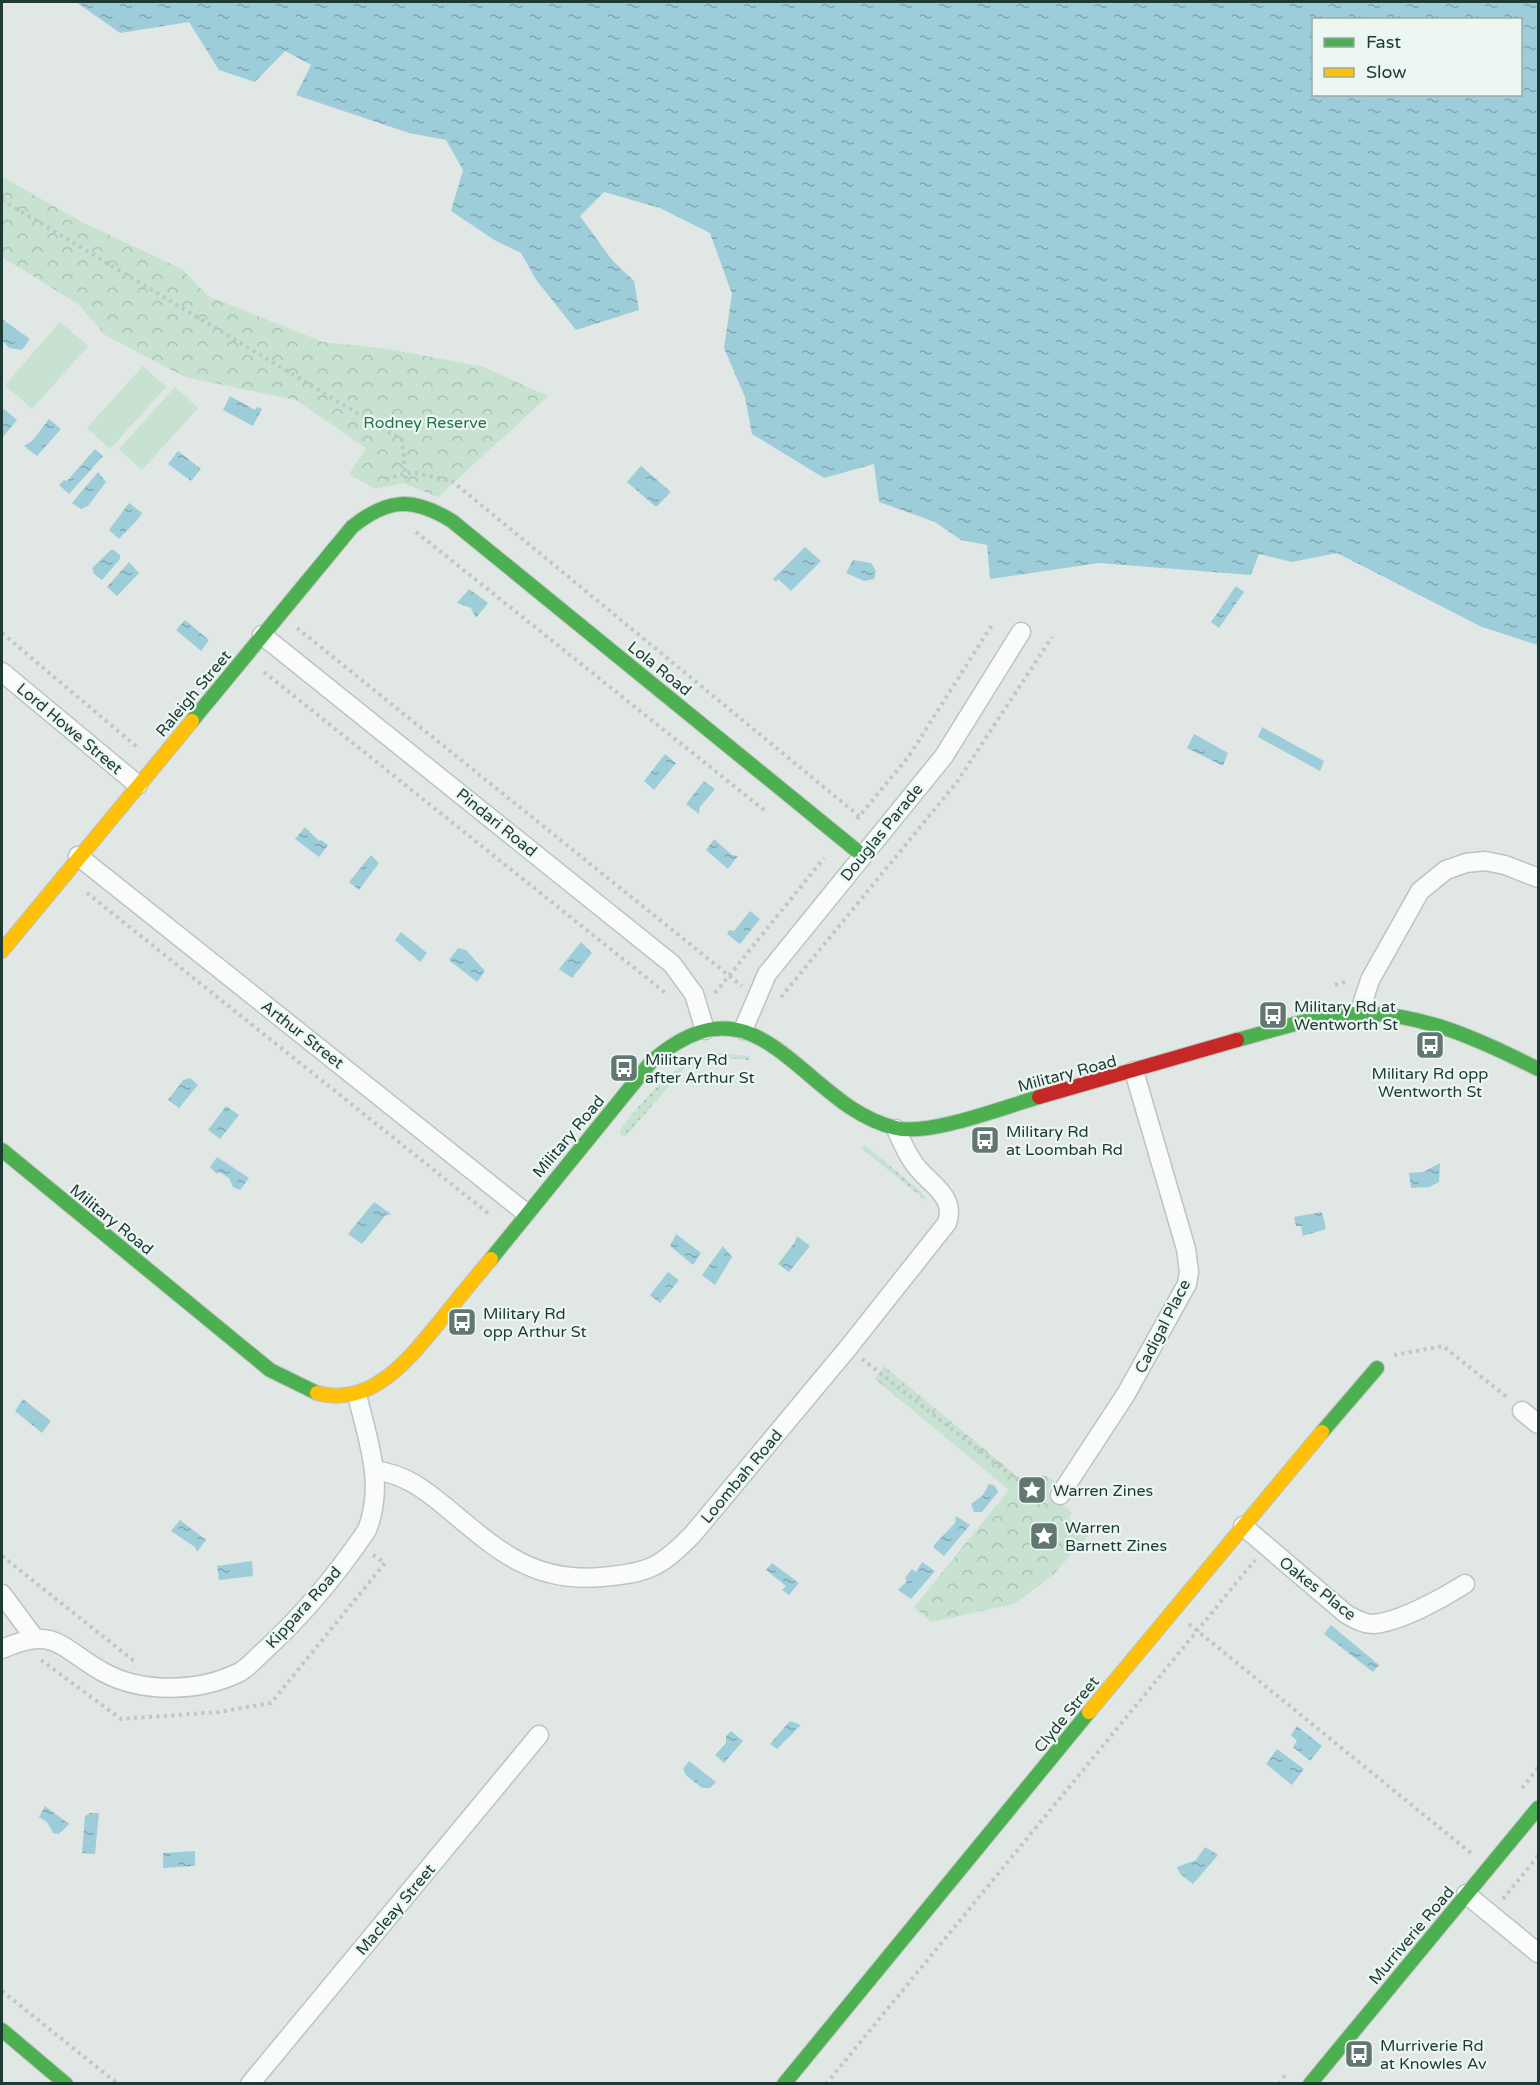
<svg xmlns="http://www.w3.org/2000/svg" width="1540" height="2085" font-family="'Varela Round',sans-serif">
	<defs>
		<pattern id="grass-dots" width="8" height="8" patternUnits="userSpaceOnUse" patternTransform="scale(1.5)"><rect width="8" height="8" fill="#c7e2d1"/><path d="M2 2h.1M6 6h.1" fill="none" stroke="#aac3b4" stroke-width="1.8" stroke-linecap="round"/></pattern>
		<pattern id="park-crowns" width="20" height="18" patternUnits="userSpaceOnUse" patternTransform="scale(1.5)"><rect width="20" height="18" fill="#c7e2d1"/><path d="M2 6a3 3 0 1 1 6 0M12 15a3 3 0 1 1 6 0" fill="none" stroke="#aac3b4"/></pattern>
		<pattern id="water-ripples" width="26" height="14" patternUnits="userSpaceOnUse" patternTransform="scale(1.5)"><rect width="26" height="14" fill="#9dcdd9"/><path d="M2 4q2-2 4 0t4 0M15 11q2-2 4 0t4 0" fill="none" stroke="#7fa7b1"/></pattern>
	</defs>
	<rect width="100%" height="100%" fill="#e0e7e4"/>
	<!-- grass -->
	<g fill="url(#grass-dots)">
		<path d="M717 1053 750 1056 749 1060 711 1057 686 1066 626 1136 621 1135 620 1130C646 1097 673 1061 717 1053Z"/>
		<polygon points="865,1145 921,1192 929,1203 862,1149"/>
	</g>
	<!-- park -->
	<g fill="url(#park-crowns)">
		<polygon points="2,177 84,223 182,269 208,296 323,342 389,349 483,367 548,396 438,497 403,483 375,489 349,474 366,448 296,400 185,377 105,335 78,304 2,257"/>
		<polygon points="884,1366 1018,1477 1047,1476 1054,1481 1048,1491 1072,1513 1069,1518 1089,1534 1054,1574 1014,1604 931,1622 914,1607 1009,1490 875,1379"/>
	</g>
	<!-- garden -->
	<g fill="#c7e2d1">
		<polygon points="60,322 88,346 32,409 5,385"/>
		<polygon points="143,366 166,387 110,449 87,428"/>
		<polygon points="175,387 198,408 142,470 119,449"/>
	</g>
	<!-- water -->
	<g fill="url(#water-ripples)" fill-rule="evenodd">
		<path d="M76 2H1538V645L1482 627 1337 553 1292 562 1259 554 1251 575 1099 563 990 579 987 545 961 540 935 522 879 502 874 464 824 478 752 434 745 397 724 348 732 294 710 233 660 208 604 192 580 216 612 260 634 281 639 310 576 330 537 281 521 253 496 241 451 211 463 170 446 140 409 133 296 95 311 65 285 51 255 82 219 70 189 22 120 33ZM1314 20H1520V94H1314Z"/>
		<polygon points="2,319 30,339 22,350 9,348 2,340"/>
		<polygon points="230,396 255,410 257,407 262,409 253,426 223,410"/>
		<polygon points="4,409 17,420 2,438 2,412"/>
		<polygon points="49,419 61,429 37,456 24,446 32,441"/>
		<polygon points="95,449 103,456 69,494 59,485 64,480 67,481"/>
		<polygon points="178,451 201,469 191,481 168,464"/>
		<polygon points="641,466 671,492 656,507 627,482"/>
		<polygon points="98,472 106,482 88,506 81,509 72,503"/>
		<path d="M129 503 142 513C138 522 126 530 119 539L109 530Z"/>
		<polygon points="805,547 821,561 791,591 778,579 776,582 773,579"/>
		<polygon points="112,549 120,555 120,559 102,580 94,574 92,568"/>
		<polygon points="853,560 871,563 876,571 874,579 864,581 846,573"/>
		<polygon points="129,562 139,573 117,596 107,587"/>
		<polygon points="1236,586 1244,592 1219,628 1211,622"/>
		<polygon points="469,589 488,603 476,618 471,608 457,603"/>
		<polygon points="185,620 209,640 201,651 176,630"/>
		<polygon points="1262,727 1324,761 1320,771 1258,737"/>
		<polygon points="1194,734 1228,753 1223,766 1187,748"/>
		<polygon points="665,754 676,763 654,790 644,781"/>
		<polygon points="704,781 715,789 700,807 699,814 686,804"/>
		<polygon points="305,827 319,841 321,840 328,845 319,857 295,839"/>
		<polygon points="714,839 732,855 738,856 728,869 706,850"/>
		<polygon points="371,855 379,863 359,890 349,882"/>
		<polygon points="750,911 760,919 740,944 727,934 729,930 734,931"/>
		<polygon points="401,932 427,953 420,962 395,940"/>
		<polygon points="581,942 592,953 572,978 559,969"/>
		<polygon points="458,948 466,950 485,971 477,982 449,960"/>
		<polygon points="190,1078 198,1085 179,1108 168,1100 183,1080"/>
		<polygon points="226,1106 239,1115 220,1139 208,1130"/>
		<polygon points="217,1157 249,1178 240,1190 233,1187 229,1178 219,1172 217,1174 210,1167"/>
		<polygon points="1440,1163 1439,1182 1429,1187 1411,1188 1409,1173 1423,1172"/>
		<polygon points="374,1202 391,1214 385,1216 362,1244 348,1234"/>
		<polygon points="1322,1212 1326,1229 1303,1236 1301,1226 1296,1226 1294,1217"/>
		<polygon points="676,1234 701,1253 693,1265 670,1246"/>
		<polygon points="797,1236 810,1246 789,1272 778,1264 795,1242"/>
		<polygon points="723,1246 732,1257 715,1285 702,1275"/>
		<polygon points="668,1272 679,1280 660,1303 650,1295"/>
		<polygon points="23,1399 51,1421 42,1433 15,1411"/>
		<polygon points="989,1484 995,1486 998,1492 982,1512 974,1512 971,1504 983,1495"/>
		<polygon points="956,1516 970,1525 944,1556 934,1548 934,1545 955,1523"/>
		<polygon points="180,1520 206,1540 197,1552 195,1547 171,1531"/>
		<polygon points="252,1561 253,1576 219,1580 217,1566"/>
		<polygon points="922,1562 935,1571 911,1599 898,1590 907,1581 905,1578 912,1569 916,1572"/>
		<polygon points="772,1563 799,1583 789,1595 782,1590 786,1586 766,1570"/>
		<polygon points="1331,1625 1379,1665 1373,1672 1324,1634"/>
		<polygon points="790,1721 801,1725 777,1749 770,1744"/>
		<polygon points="1297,1726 1322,1746 1310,1761 1293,1747 1297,1741 1291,1735"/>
		<polygon points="731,1731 743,1741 724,1763 715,1755 726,1743 726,1736"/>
		<polygon points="1277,1749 1304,1769 1292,1785 1266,1764"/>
		<polygon points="689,1761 716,1782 710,1788 702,1788 686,1775 683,1769"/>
		<polygon points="45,1806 69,1824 59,1834 53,1833 47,1822 39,1817"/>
		<polygon points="90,1813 99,1813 95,1854 82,1853 85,1816"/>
		<polygon points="1205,1847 1218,1855 1193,1884 1180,1874 1177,1867 1196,1860"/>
		<polygon points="195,1851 195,1866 163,1868 163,1853"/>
	</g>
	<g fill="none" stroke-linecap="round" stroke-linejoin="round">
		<!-- street casing -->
		<g stroke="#bdc4c1" stroke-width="21">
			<g id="street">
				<polyline points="262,635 672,964 694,994 705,1030"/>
				<polyline points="2,672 138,785"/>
				<polyline points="78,856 526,1213"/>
				<polyline points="1359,1014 1370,980 1420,891 1446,870 1466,863 1485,861 1505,865 1538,878"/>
				<polyline points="743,1030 767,974 944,756 1021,632"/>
				<polyline points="1522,1411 1538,1424"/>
				<path d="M375 1470C406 1475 424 1489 447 1508 496 1549 532 1583 601 1577 648 1573 660 1568 693 1534L848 1348 947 1223C957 1194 926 1183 913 1162 906 1152 901 1140 896 1129"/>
				<polyline points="1060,1495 1126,1394 1187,1284 1189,1272 1186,1249 1134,1071"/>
				<path d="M1243 1526 1346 1614C1355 1619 1363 1624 1373 1624 1400 1622 1443 1598 1465 1584"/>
				<polyline points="2,1594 34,1637"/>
				<path d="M2 1649C55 1625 60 1648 103 1672 143 1694 200 1692 240 1672 249 1667 256 1658 264 1651 302 1616 338 1573 367 1530 385 1484 368 1441 357 1395"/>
				<polyline points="1466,1894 1538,1953"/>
				<polyline points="250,2084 539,1735"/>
			</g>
		</g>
		<!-- fast casing -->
		<g stroke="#bcc4c1" stroke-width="16">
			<g id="fast">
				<path d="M192 721 352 527C388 498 413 497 452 521L862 855"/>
				<path d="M1237 1040C1268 1032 1299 1021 1331 1016 1406 1005 1473 1036 1538 1069"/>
				<polyline points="2,1150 270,1370 317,1393"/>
				<path d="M491 1259 651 1062C761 965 802 1107 896 1128 930 1136 1004 1107 1039 1097"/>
				<polyline points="1322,1432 1377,1368"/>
				<polyline points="2,2030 66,2084"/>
				<polyline points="784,2084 1089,1712"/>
				<polyline points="1310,2084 1538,1808"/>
			</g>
		</g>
		<!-- slow casing -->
		<g stroke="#bcc4c1" stroke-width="16">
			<g id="slow">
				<polyline points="2,951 192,721"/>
				<path d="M317 1393C372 1408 410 1358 441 1320 457 1300 474 1279 491 1259"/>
				<polyline points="1089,1712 1322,1432"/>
			</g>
		</g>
		<!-- jam casing -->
		<g stroke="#bcc4c1" stroke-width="16">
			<polyline id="jam" points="1039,1097 1237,1040"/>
		</g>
		<!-- path -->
		<g stroke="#bec7c5" stroke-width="4" stroke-dasharray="3 4.5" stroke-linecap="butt">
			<polyline points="2,200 402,440 406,481"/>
			<polyline points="386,479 412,472 452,481 859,816"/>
			<polyline points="416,532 764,810"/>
			<polyline points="297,628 742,986"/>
			<polyline points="2,633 137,747"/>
			<polyline points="264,672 668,995"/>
			<polyline points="857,819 909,756 992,625"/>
			<polyline points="87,893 489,1214"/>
			<polyline points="1335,985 1349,981"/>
			<polyline points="715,993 824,858"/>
			<polyline points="781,997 957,782 1052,637"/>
			<polyline points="1394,1355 1443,1346 1508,1398"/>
			<polyline points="862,1359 1016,1479 1047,1479"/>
			<polyline points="2,1556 134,1661"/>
			<polyline points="1189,1624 1472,1854"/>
			<polyline points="41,1660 121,1719 219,1712 271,1703 385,1563 373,1555"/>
			<polyline points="1522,1788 1538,1768"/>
			<polyline points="1503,1899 1538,1856"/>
			<polyline points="2,1991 118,2084"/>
			<polyline points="826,2084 1255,1560"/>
			<polyline points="1279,2084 1286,2074"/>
		</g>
		<!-- street -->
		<use href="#street" stroke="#fafbfb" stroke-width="18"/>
		<!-- fast -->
		<use href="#fast" stroke="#4caf50" stroke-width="14"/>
		<!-- slow -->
		<use href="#slow" stroke="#ffc107" stroke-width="14"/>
		<!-- jam -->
		<use href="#jam" stroke="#c62828" stroke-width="14"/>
	</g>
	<!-- icons -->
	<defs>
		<g id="bus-square" transform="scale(1.5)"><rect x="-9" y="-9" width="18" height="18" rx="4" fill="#627772" stroke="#edf7f2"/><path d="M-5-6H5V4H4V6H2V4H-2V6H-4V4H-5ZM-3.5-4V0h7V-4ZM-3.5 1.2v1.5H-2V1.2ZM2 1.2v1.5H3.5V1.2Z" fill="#fff"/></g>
		<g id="sight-square" transform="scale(1.5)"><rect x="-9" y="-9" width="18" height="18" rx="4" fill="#627772" stroke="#edf7f2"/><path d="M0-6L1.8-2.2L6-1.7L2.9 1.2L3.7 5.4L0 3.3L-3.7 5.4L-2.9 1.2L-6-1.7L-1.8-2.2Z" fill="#fff"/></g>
	</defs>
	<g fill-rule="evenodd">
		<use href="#bus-square" x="1273" y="1015"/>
		<use href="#bus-square" x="1430" y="1045"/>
		<use href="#bus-square" x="624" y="1068"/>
		<use href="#bus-square" x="985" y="1140"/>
		<use href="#bus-square" x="462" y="1322"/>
		<use href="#sight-square" x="1032" y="1490"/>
		<use href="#sight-square" x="1044" y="1536"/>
		<use href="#bus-square" x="1359" y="2054"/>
	</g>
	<g text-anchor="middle" stroke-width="4.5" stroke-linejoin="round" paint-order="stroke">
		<!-- park labels -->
		<g font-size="16" fill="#257349" stroke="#edf7f2">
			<text x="425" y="428">Rodney Reserve</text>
		</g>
		<!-- street labels -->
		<g font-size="16" fill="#1e3a34" stroke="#edf7f2">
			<text transform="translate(660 668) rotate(39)" y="6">Lola Road</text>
			<text transform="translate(193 693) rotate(-50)" y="6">Raleigh Street</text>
			<text transform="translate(70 728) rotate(40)" y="6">Lord Howe Street</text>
			<text transform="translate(497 822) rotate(39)" y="6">Pindari Road</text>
			<text transform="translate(881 832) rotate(-51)" y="6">Douglas Parade</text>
			<text transform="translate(303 1034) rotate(38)" y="6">Arthur Street</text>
			<text transform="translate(1067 1073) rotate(-15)" y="6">Military Road</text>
			<text transform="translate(568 1136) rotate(-50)" y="6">Military Road</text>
			<text transform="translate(112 1219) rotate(39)" y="6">Military Road</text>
			<text transform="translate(1162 1326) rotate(-63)" y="6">Cadigal Place</text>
			<text transform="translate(741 1476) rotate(-50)" y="6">Loombah Road</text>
			<text transform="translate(1318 1588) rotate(38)" y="6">Oakes Place</text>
			<text transform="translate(303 1607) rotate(-48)" y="6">Kippara Road</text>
			<text transform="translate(1066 1714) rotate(-51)" y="6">Clyde Street</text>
			<text transform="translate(395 1909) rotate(-50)" y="6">Macleay Street</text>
			<text transform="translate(1411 1935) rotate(-50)" y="6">Murriverie Road</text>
		</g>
		<!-- poi labels -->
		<g font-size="16" fill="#1e3a34" stroke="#edf7f2" text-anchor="start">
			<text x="1294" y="1012">Military Rd at<tspan x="1294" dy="18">Wentworth St</tspan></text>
			<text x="645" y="1065">Military Rd<tspan x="645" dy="18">after Arthur St</tspan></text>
			<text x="1430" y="1079" text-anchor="middle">Military Rd opp<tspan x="1430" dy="18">Wentworth St</tspan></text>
			<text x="1006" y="1137">Military Rd<tspan x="1006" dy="18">at Loombah Rd</tspan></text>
			<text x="483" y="1319">Military Rd<tspan x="483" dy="18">opp Arthur St</tspan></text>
			<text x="1053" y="1496">Warren Zines</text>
			<text x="1065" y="1533">Warren<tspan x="1065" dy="18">Barnett Zines</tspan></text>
			<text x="1380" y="2051">Murriverie Rd<tspan x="1380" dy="18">at Knowles Av</tspan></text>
		</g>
	</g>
	<!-- border -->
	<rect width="1540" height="2085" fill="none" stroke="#1e3a34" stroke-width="6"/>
	<!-- legend -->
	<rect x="1312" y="18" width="210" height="78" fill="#edf7f2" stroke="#9aaba6" stroke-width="1.5"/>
	<rect x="1324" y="38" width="30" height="9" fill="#4caf50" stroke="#9aaba6" stroke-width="1.5"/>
	<text x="1366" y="48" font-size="18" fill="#1e3a34">Fast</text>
	<rect x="1324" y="68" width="30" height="9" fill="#ffc107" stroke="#9aaba6" stroke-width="1.5"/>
	<text x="1366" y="78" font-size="18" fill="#1e3a34">Slow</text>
</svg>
